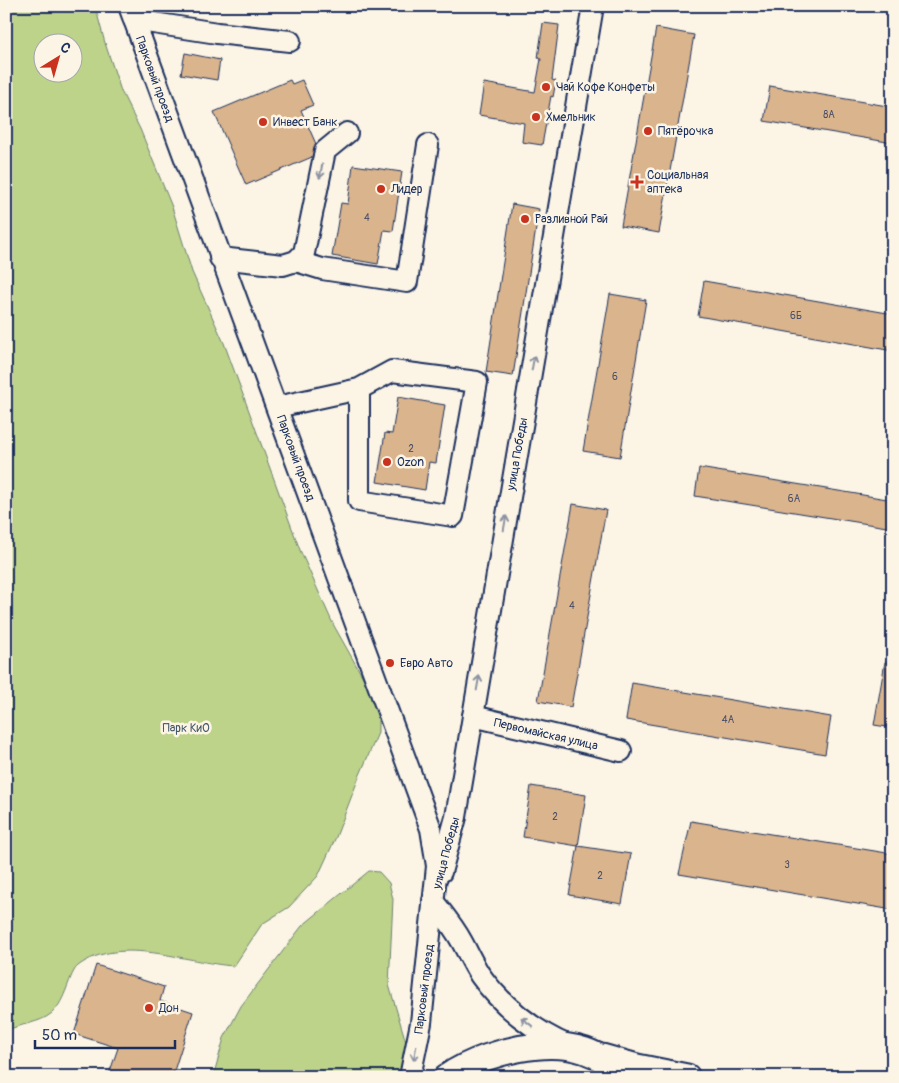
<svg xmlns="http://www.w3.org/2000/svg" width="899" height="1083" font-family="Pangolin,sans-serif">
	<rect width="100%" height="100%" fill="#fcf5e5"/>
	<filter id="ink" filterUnits="userSpaceOnUse"><feTurbulence type="fractalNoise" baseFrequency=".02" numOctaves="2"/><feDisplacementMap in="SourceGraphic" scale="10" xChannelSelector="R" yChannelSelector="G"/><feConvolveMatrix kernelMatrix="1 2 1 2 8 2 1 2 1" color-interpolation-filters="sRGB"/></filter>
	<g filter="url(#ink)">
		<!-- green -->
		<g fill="#bdd389" stroke="#6c8174" fill-rule="evenodd">
			<path d="M6 6H95L105 43 121 91 140 129 172 207 192 272 224 343 300 550 333 624 378 704V733L359 777 336 837 318 876 289 907 262 924 234 966C186 963 120 934 78 966 69 973 66 1001 52 1013 39 1024 21 1023 6 1031ZM42 42H72V72H42Z"/>
			<polygon points="369,871 379,872 389,883 393,899 389,985 406,1042 400,1077 213,1077 224,1038 241,1006 302,926"/>
		</g>
		<!-- building -->
		<g fill="#dab48c" stroke="#1b2f5e">
			<polygon points="543,23 559,25 552,80 556,81 553,97 551,96 542,145 522,142 524,123 479,115 484,83 535,92 541,59 538,58"/>
			<polygon points="656,28 694,35 659,233 621,226"/>
			<polygon points="185,53 220,60 217,80 181,74"/>
			<polygon points="290,80 292,84 302,80 313,105 301,110 316,144 312,157 246,185 214,112"/>
			<polygon points="770,86 893,107 893,143 764,121"/>
			<polygon points="353,165 402,172 393,231 384,230 378,264 332,256 341,203 348,204"/>
			<polygon points="512,204 539,209 513,376 486,372"/>
			<polygon points="704,281 893,314 893,351 698,316"/>
			<polygon points="610,294 646,300 620,457 583,451"/>
			<polygon points="398,397 445,405 436,463 429,462 425,490 377,482 385,433 392,434"/>
			<polygon points="699,468 893,500 893,528 695,496"/>
			<polygon points="573,504 606,510 571,707 538,701"/>
			<polygon points="885,662 893,663 893,728 874,725"/>
			<polygon points="632,683 831,717 825,754 626,720"/>
			<polygon points="531,786 586,795 578,846 523,837"/>
			<polygon points="691,821 893,854 893,910 679,874"/>
			<polygon points="578,846 631,854 622,904 569,895"/>
			<polygon points="96,965 164,987 160,1001 193,1012 172,1077 108,1077 118,1048 74,1034"/>
		</g>
		<g fill="none" stroke-linecap="round" stroke-linejoin="round">
			<!-- minor casing -->
			<g stroke="#1b2f5e" stroke-width="24">
				<g id="minor">
					<polyline points="129,6 431,829 437,866 421,1023 410,1077"/>
					<polyline points="134,20 217,33 290,41"/>
					<polyline points="220,258 283,265 296,261 304,253 325,151 347,133"/>
					<polyline points="296,261 322,269 407,282 428,145"/>
					<polyline points="277,407 359,389 359,501 453,516 477,382 392,371 359,389"/>
					<polyline points="473,716 621,751"/>
					<polyline points="441,872 456,817 593,6"/>
					<path d="M433 901C443 914 454 927 462 942 468 953 473 964 480 975 501 1005 535 1032 569 1046"/>
				</g>
			</g>
			<!-- major casing -->
			<g stroke="#1b2f5e" stroke-width="29">
				<g id="major">
					<polyline points="602,1057 637,1067 687,1077"/>
					<path d="M447 1077C489 1048 586 1024 620 1077"/>
				</g>
			</g>
			<!-- minor -->
			<use href="#minor" stroke="#fcf5e5" stroke-width="20"/>
			<!-- major -->
			<use href="#major" stroke="#fcf5e5" stroke-width="25"/>
		</g>
		<!-- one-way arrows -->
		<defs><path id="oneway-shaft" d="M-6 0H5M1.5-3L5.5 0L1.5 3" fill="none" stroke-width="1.6" stroke-linecap="round" stroke-linejoin="round" transform="scale(1.25)"/></defs>
		<g stroke="#8c92a2">
			<use href="#oneway-shaft" transform="translate(321 171) rotate(101)"/>
			<use href="#oneway-shaft" transform="translate(533 363) rotate(-80)"/>
			<use href="#oneway-shaft" transform="translate(505 523) rotate(-80)"/>
			<use href="#oneway-shaft" transform="translate(478 683) rotate(-80)"/>
			<use href="#oneway-shaft" transform="translate(527 1022) rotate(-142)"/>
			<use href="#oneway-shaft" transform="translate(415 1053) rotate(101)"/>
		</g>
	</g>
	<!-- markers -->
	<g fill="#c8321e" stroke="#fcf5e5" stroke-width="2">
		<circle cx="546" cy="87" r="5"/>
		<circle cx="536" cy="117" r="5"/>
		<circle cx="263" cy="122" r="5"/>
		<circle cx="648" cy="131" r="5"/>
		<path d="M634.5 174.5h5v5h5v5h-5v5h-5v-5h-5v-5h5z"/>
		<circle cx="381" cy="189" r="5"/>
		<circle cx="525" cy="219" r="5"/>
		<circle cx="387" cy="462" r="5"/>
		<circle cx="390" cy="663" r="5"/>
		<circle cx="149" cy="1008" r="5"/>
	</g>
	<g text-anchor="middle" stroke-width="5" stroke-linejoin="round" paint-order="stroke">
		<!-- number labels -->
		<g font-size="10" fill="#4b506a">
			<text x="829" y="118">8А</text>
			<text x="367" y="221">4</text>
			<text x="796" y="319">6Б</text>
			<text x="615" y="380">6</text>
			<text x="411" y="452">2</text>
			<text x="794" y="502">6А</text>
			<text x="572" y="609">4</text>
			<text x="728" y="723">4А</text>
			<text x="555" y="820">2</text>
			<text x="787" y="868">3</text>
			<text x="600" y="879">2</text>
		</g>
		<!-- street labels -->
		<g font-size="12" fill="#1b2f5e" stroke="#fcf5e5">
			<text transform="translate(155 79) rotate(70)" y="4">Парковый проезд</text>
			<text transform="translate(517 454) rotate(-80)" y="4">улица Победы</text>
			<text transform="translate(296 458) rotate(70)" y="4">Парковый проезд</text>
			<text transform="translate(546 734) rotate(13)" y="4">Первомайская улица</text>
			<text transform="translate(446 853) rotate(-75)" y="4">улица Победы</text>
			<text transform="translate(424 989) rotate(-83)" y="4">Парковый проезд</text>
		</g>
		<!-- poi labels -->
		<g font-size="12" fill="#1b2f5e" stroke="#fcf5e5" text-anchor="start">
			<text x="556" y="91">Чай Кофе Конфеты</text>
			<text x="546" y="121">Хмельник</text>
			<text x="273" y="126">Инвест Банк</text>
			<text x="658" y="135">Пятёрочка</text>
			<text x="647" y="179">Социальная<tspan x="647" dy="14">аптека</tspan></text>
			<text x="391" y="193">Лидер</text>
			<text x="535" y="223">Разливной Рай</text>
			<text x="397" y="466">Ozon</text>
			<text x="400" y="667">Евро Авто</text>
			<text x="159" y="1012">Дон</text>
		</g>
		<!-- park labels -->
		<g font-size="12" fill="#445869" stroke="#fcf5e5">
			<text x="186" y="732">Парк КиО</text>
		</g>
	</g>
	<!-- margin -->
	<rect width="899" height="1083" fill="none" stroke="#fcf5e5" stroke-width="25"/>
	<rect x="12" y="12" width="874" height="1058" fill="none" stroke="#1b2f5e" stroke-width="2" filter="url(#ink)"/>
	<!-- north arrow -->
	<g transform="translate(58 58) rotate(37)"><circle r="24" fill="#fcf5e5" stroke="#a2a6af"/>
	<path d="M0-4L9 19L0 12L-9 19Z" fill="#c8321e"/>
	<text y="-8" font-size="14" font-weight="bold" text-anchor="middle" fill="#1b2f5e">С</text>
	</g>
	<!-- scale -->
	<path d="M35 1040v8h140v-8" fill="none" stroke="#1b2f5e" stroke-width="2.5"/>
	<text x="42" y="1040" font-size="15" fill="#1b2f5e" stroke="#fcf5e5" stroke-width="4" paint-order="stroke">50 m</text>
</svg>
